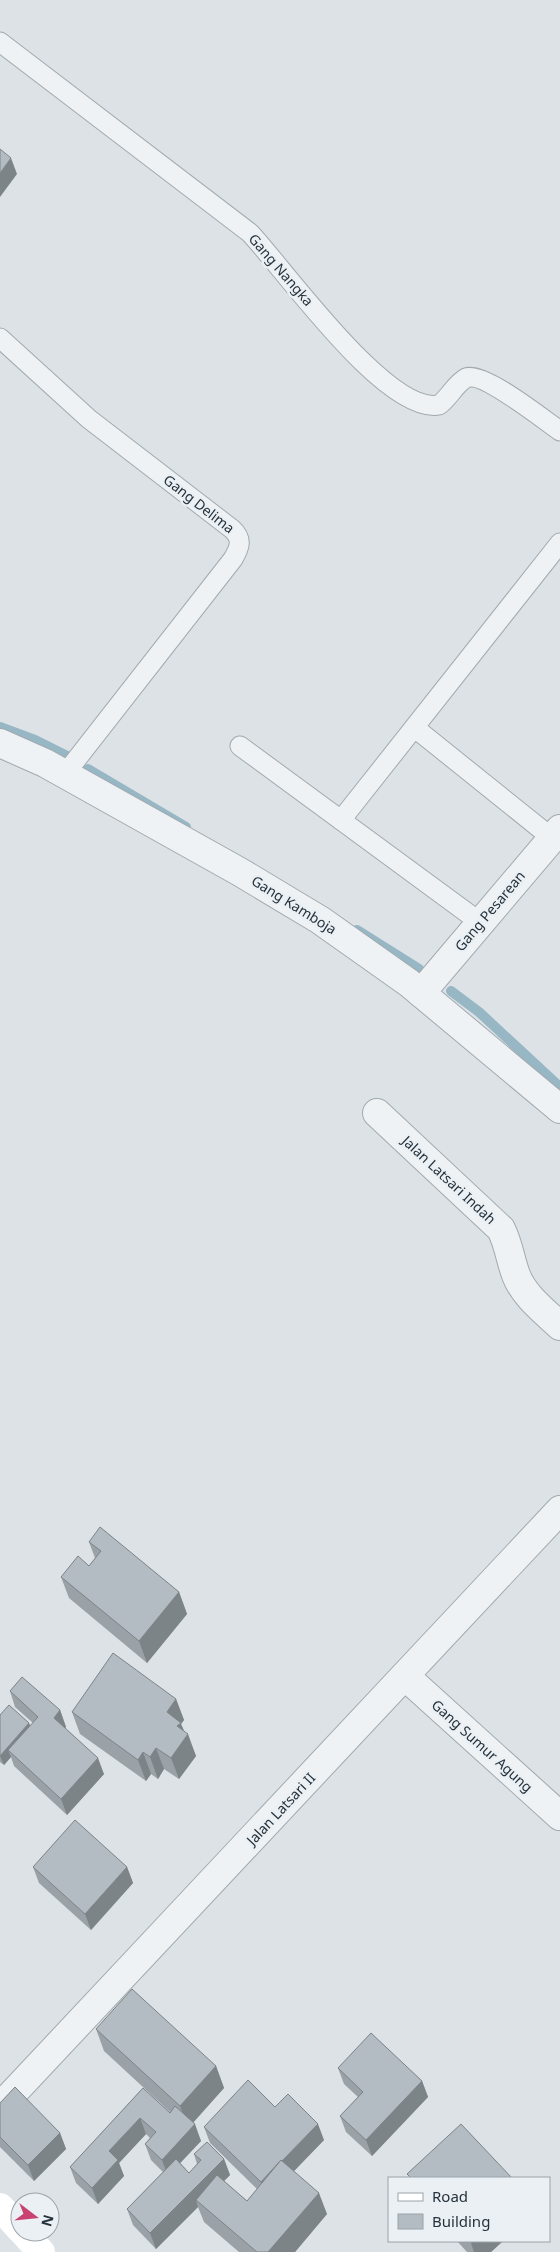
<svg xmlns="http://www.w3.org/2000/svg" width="560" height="2252" font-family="'Noto Sans',sans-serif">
	<rect width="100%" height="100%" fill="#dce2e6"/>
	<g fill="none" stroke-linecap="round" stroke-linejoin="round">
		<!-- stream -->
		<g stroke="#97b7c5" stroke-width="10">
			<polyline points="0,727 35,740 67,756"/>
			<polyline points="88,769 186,827"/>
			<polyline points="357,930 419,969"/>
			<polyline points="451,991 479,1012 560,1087"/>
		</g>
		<!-- service casing -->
		<g stroke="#a2aaaf" stroke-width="21">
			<g id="service">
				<path d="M0 42 250 233C285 270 387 415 439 405 449 398 455 384 466 378 483 371 544 420 560 431"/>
				<path d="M0 338 89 419 232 529C243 539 240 547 233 559L65 774"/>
				<polyline points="415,728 552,838"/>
				<polyline points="240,746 481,923"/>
				<polyline points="341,820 560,543"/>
			</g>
		</g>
		<!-- minor casing -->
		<g stroke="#a2aaaf" stroke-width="30">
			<g id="minor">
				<polyline points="0,743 45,763 240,872 320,920 409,983 560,1109"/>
				<polyline points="421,993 560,829"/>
				<path d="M377 1113 501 1229C509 1245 510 1259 516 1275 524 1296 544 1311 560 1326"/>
				<polyline points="405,1676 560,1816"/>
				<polyline points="0,2107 560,1510"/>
			</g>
		</g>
		<!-- service -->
		<use href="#service" stroke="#eef2f4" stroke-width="19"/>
		<!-- minor -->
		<use href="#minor" stroke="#eef2f4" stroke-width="28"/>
		<!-- secondary -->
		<g stroke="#fff" stroke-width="28">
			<polyline points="0,2207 20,2229"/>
			<polyline points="23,2232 41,2252"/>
		</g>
	</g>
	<!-- wall -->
	<g fill="#9aa2a7">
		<polygon points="89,1542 179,1592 187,1614 147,1663 69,1598 61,1577 89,1566 95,1558"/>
		<polygon points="10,1691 60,1710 66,1727 65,1728 104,1774 67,1815 14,1766 11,1757 4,1765 0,1762 0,1715 30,1726 33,1723 15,1707"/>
		<polygon points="176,1699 184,1720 181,1724 196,1756 179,1779 164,1769 158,1779 151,1774 146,1781 80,1734 72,1712"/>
		<polygon points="33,1867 127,1867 133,1883 91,1930 39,1883"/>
		<polygon points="96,2029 216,2066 224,2088 193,2123 201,2141 180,2163 189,2173 197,2164 194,2154 224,2159 230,2175 224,2181 247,2201 257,2189 210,2143 204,2127 275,2107 324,2140 294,2171 327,2214 295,2252 239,2252 204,2222 198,2207 156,2249 133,2225 127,2209 163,2172 151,2160 145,2144 150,2138 146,2134 119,2163 124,2176 98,2204 76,2183 70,2167 143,2088 170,2113 170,2112 104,2051"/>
		<polygon points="338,2068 422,2081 428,2097 372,2156 346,2132 340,2116 358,2097 344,2084"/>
		<polygon points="0,2103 60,2133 66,2149 34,2181 0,2147"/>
		<polygon points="457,2241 503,2241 491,2252 467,2252"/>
	</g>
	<!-- shaded-wall -->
	<g fill="#7d8488">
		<polygon points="11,158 17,174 0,197 0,173"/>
		<polygon points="179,1592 187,1614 147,1663 139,1641"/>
		<polygon points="176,1699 184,1720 181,1724 186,1736 188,1734 196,1756 179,1779 171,1758 167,1712"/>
		<polygon points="60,1710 66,1727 59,1734 54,1718"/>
		<polygon points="29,1723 33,1732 8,1750 11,1757 4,1765 0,1756"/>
		<polygon points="156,1748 164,1769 158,1779 150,1757"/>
		<polygon points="143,1752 151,1774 146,1781 138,1760"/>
		<polygon points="98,1758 104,1774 67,1815 61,1799"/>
		<polygon points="127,1867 133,1883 91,1930 85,1914"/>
		<polygon points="216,2066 224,2088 188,2128 180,2106"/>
		<polygon points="422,2081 428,2097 372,2156 366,2140"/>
		<polygon points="140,2118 146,2134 119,2163 124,2176 98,2204 92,2188 109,2151"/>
		<polygon points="195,2124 201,2141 168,2176 162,2160"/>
		<polygon points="318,2124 324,2140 267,2199 261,2182"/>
		<polygon points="60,2133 66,2149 34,2181 28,2165"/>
		<polygon points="224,2159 230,2175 201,2204 196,2200 198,2207 156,2249 150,2233"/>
		<polygon points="319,2193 327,2214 295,2252 268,2252"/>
		<polygon points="473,2241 503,2241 491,2252 474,2252 471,2243"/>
	</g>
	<!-- building -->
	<g fill="#b3bcc2" stroke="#7d8488">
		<polygon points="0,149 11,158 0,173"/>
		<polygon points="100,1527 179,1592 139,1641 61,1577 78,1556 89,1566 101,1551 89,1542"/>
		<polygon points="113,1653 176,1699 167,1712 181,1723 177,1726 188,1734 171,1758 156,1748 150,1757 143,1752 138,1760 72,1712"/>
		<polygon points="22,1677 60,1710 54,1718 98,1758 61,1799 8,1750 38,1717 10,1691"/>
		<polygon points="9,1705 29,1723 0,1756 0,1715"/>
		<polygon points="75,1820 127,1867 85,1914 33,1867"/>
		<polygon points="132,1989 216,2066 180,2106 96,2029"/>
		<polygon points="371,2033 422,2081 366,2140 340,2116 363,2092 338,2068"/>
		<polygon points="248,2080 275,2107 288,2094 318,2124 282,2161 281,2160 261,2182 204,2127"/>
		<polygon points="15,2087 60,2133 28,2165 0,2137 0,2103"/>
		<polygon points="143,2088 170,2113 175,2106 195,2124 162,2160 145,2144 156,2132 140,2118 109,2151 118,2160 92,2188 70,2167"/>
		<polygon points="461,2124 512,2178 411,2178 407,2174"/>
		<polygon points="207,2142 224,2159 150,2233 127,2209 176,2159 189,2173 201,2160 194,2154"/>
		<polygon points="281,2160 319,2193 268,2252 257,2252 196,2200 217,2175 247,2201"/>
	</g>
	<g text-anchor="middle" stroke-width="5" stroke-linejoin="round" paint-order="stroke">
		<!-- street labels -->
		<g font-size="14" fill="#26323b" stroke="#ebf0f4">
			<text transform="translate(281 270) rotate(49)" y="5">Gang Nangka</text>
			<text transform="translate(199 504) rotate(38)" y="5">Gang Delima</text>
			<text transform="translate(294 905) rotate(32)" y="5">Gang Kamboja</text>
			<text transform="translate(490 911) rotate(-50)" y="5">Gang Pesarean</text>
			<text transform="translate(449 1180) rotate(43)" y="5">Jalan Latsari Indah</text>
			<text transform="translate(482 1746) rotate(42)" y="5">Gang Sumur Agung</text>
			<text transform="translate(281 1809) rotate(-47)" y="5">Jalan Latsari II</text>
		</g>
	</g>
	<!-- legend -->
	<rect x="388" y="2177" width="162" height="65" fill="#ebf0f4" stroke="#9ca4aa"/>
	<rect x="398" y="2193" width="25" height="8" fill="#ffffff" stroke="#9ca4aa"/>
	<text x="432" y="2202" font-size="15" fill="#26323b">Road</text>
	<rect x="398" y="2214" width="25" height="15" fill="#b3bcc2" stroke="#9ca4aa"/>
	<text x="432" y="2227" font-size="15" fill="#26323b">Building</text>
	<!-- north arrow -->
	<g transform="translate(35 2217) rotate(106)"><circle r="24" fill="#ebf0f4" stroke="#9ca4aa"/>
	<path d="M0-4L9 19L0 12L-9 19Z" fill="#c94371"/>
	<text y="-8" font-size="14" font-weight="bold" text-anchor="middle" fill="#26323b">N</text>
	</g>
</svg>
